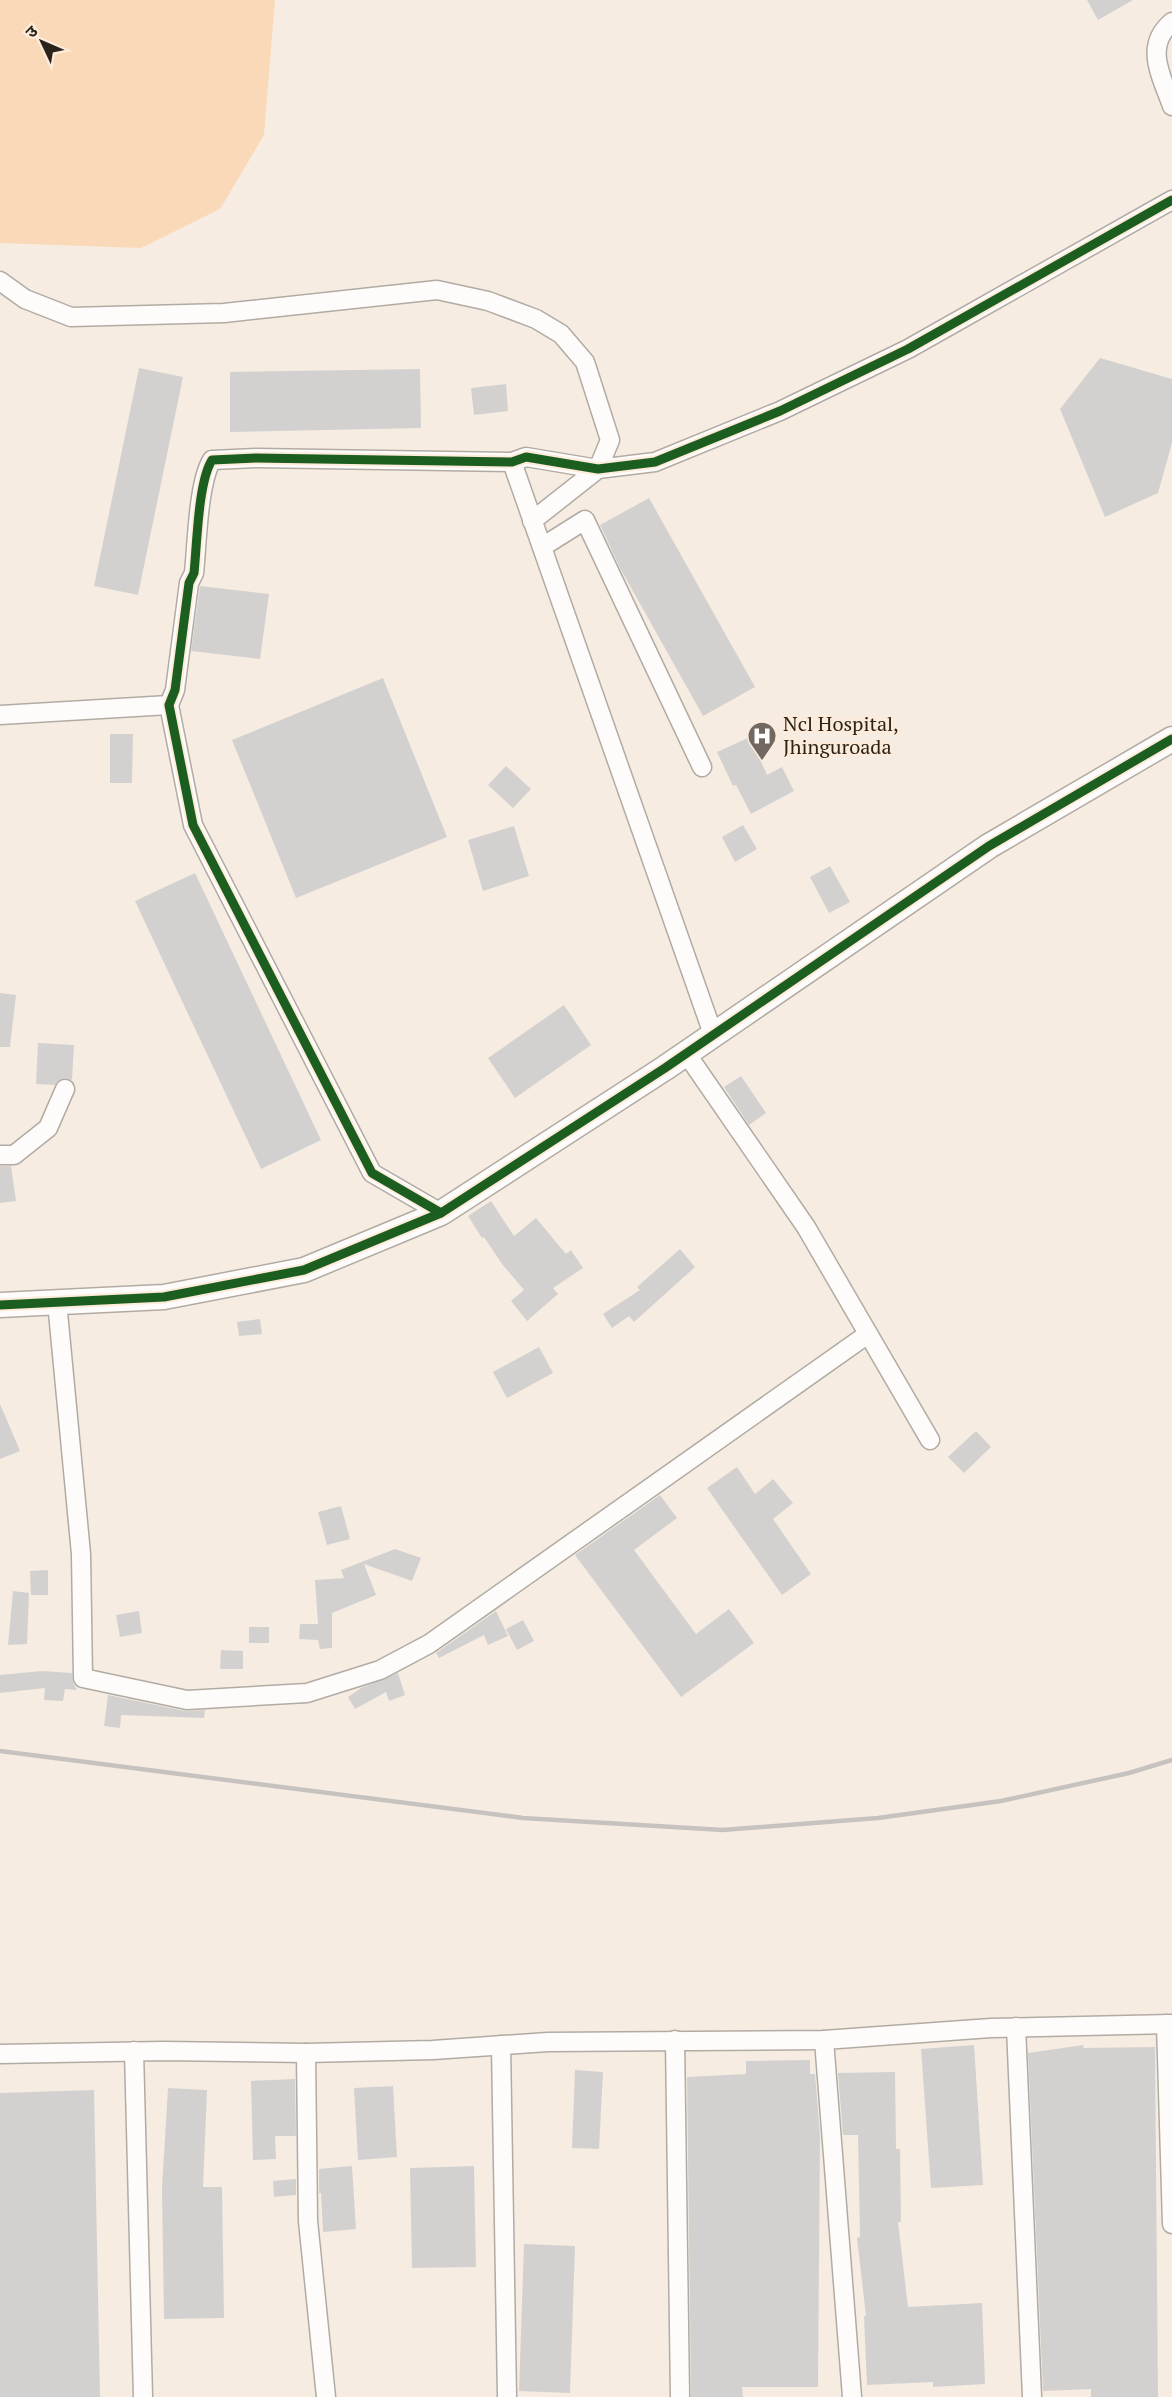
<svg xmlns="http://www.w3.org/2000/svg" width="1172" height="2397" font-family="'PT Serif','Noto Sans Devanagari',serif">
	<rect width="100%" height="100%" fill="#f6ece2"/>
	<!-- green -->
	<polygon fill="#fad9b8" points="0,0 275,0 264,135 220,209 141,248 0,243"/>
	<!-- building -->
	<g fill="#d3d1d0">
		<polygon points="1087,0 1133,0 1098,20"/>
		<polygon points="1100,358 1172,379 1172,443 1158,493 1105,517 1060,409"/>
		<polygon points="139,368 183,377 138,595 94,586"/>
		<polygon points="420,369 421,428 230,432 230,372"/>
		<polygon points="506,384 508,411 474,415 471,388"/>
		<polygon points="649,498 755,687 703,716 620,568 600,525"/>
		<polygon points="200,586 269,594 260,659 191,651"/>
		<polygon points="383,678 447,837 296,898 232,740"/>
		<polygon points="110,734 133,734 132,783 110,783"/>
		<polygon points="750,737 767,775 782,767 794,791 751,814 736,785 733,786 717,752"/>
		<polygon points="506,766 531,789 513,808 488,785"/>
		<polygon points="743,825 757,849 735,862 722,837"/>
		<polygon points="514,826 529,876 483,891 468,840"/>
		<polygon points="830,866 850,902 829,913 810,877"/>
		<polygon points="195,873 321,1140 261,1169 135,901"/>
		<polygon points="0,993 16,995 10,1047 0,1047"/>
		<polygon points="564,1005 591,1045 515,1098 488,1058"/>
		<polygon points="38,1043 74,1045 72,1080 64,1078 55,1085 36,1084"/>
		<polygon points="741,1076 766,1113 749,1125 724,1087"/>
		<polygon points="0,1166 11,1166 16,1201 0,1203"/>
		<polygon points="491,1201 514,1236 536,1218 566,1254 571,1250 583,1268 553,1288 558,1294 527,1321 511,1301 524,1290 502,1264 484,1237 482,1238 468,1216"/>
		<polygon points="680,1249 695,1267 634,1322 629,1316 612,1328 603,1314 640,1290 637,1287"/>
		<polygon points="260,1319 262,1334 239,1336 237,1322"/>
		<polygon points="539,1347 553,1373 507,1398 493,1372"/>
		<polygon points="0,1404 20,1451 0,1459"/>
		<polygon points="976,1431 991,1447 964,1473 948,1457"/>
		<polygon points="737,1467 755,1494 773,1479 793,1503 773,1519 811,1574 782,1595 707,1488"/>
		<polygon points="660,1495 677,1518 634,1550 696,1634 729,1609 754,1643 681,1697 575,1555"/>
		<polygon points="341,1506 350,1539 327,1545 318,1512"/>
		<polygon points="395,1549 421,1558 412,1581 364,1564 376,1595 332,1613 332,1648 320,1649 318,1640 299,1639 300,1624 318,1624 315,1580 344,1578 341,1570"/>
		<polygon points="48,1570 48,1595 31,1595 30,1571"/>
		<polygon points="13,1591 29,1593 27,1644 8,1645"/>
		<polygon points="139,1611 142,1633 120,1637 116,1615"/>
		<polygon points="496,1611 508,1636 488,1645 484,1635 439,1658 436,1653"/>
		<polygon points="523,1620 534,1641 517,1650 506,1629"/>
		<rect x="249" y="1627" width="20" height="16"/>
		<polygon points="221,1650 243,1651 243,1669 220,1669"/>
		<polygon points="42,1671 72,1673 73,1683 77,1690 65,1689 63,1701 44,1700 45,1688 0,1693 0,1675"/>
		<polygon points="398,1673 405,1695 389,1701 386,1692 355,1709 348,1697 361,1688"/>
		<polygon points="108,1695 185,1711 205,1710 204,1718 121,1715 120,1728 104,1726"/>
		<polygon points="974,2045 983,2185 931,2188 921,2049"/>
		<polygon points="1084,2045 1083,2048 1155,2047 1158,2397 1091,2397 1091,2389 1043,2391 1028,2053"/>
		<polygon points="810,2060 810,2074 815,2074 820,2136 818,2387 742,2387 743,2397 691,2397 687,2077 746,2074 746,2061"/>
		<polygon points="575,2070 603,2072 599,2149 572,2148"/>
		<polygon points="895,2072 896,2149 900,2149 901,2222 898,2222 908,2307 982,2303 985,2384 933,2387 933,2382 867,2385 864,2316 866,2316 857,2238 860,2237 858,2135 843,2135 838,2073"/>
		<polygon points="295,2079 296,2136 275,2136 276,2159 253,2160 251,2081"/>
		<polygon points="393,2086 397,2157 358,2160 354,2088"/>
		<polygon points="168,2088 207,2090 203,2187 222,2187 224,2318 164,2319 162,2188"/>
		<polygon points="94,2090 100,2397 0,2397 0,2093"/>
		<polygon points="352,2166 356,2229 323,2232 321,2193 319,2193 319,2169"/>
		<polygon points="474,2166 476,2267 412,2268 410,2168"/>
		<polygon points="296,2179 296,2195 274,2197 273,2181"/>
		<polygon points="524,2244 575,2246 570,2393 519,2391"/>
	</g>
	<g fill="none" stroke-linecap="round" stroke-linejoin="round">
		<!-- street casing -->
		<g stroke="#b2aba3" stroke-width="21">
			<g id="street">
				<path d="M1172 22C1143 46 1162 77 1172 106"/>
				<polyline points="0,281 25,299 71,317 224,313 437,290 488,301 536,319 561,334 585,362 610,440 598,469 532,521"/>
				<polyline points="512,462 713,1034"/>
				<polyline points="542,547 585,520 702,767"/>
				<polyline points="0,715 169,705"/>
				<polyline points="686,1053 806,1227 930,1440"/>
				<polyline points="0,1155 14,1155 48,1128 65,1089"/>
				<path d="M441 1213 372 1173 193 825 169 705 175 690 189 583 194 573C197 545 198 482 212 460L256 458 512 462 526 457 598 469 655 462 780 411 908 349 1172 200"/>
				<polyline points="57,1302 81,1554 83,1678 187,1700 307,1693 380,1670 429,1644 868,1334"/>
				<polyline points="1166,2024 1172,2224"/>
				<polyline points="1016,2027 1032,2397"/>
				<polyline points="675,2040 680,2397"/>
				<polyline points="824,2040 852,2397"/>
				<polyline points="501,2045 507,2397"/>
				<polyline points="134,2051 143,2397"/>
				<polyline points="306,2053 308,2221 326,2397"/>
				<polyline points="0,2054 163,2051 306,2053 433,2050 548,2042 824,2040 991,2028 1172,2024"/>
			</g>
		</g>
		<!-- secondary casing -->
		<g stroke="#b2aba3" stroke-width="27">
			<polyline id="secondary" points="0,1305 164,1297 304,1270 441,1213 665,1068 989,846 1172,739"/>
		</g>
		<!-- street -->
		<use href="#street" stroke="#fefcfb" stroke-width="18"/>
		<!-- secondary -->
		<use href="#secondary" stroke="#fefcfb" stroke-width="24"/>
		<!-- rail -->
		<polyline stroke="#c5c2bf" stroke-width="4.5" points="0,1751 523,1818 723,1830 878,1818 1001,1801 1129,1773 1172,1760"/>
		<!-- cycleway casing -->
		<g stroke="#feebda" stroke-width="13">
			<g id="cycleway">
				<path d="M441 1213 372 1173 193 825 169 705 175 690 189 583 194 573C197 545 198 482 212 460L256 458 512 462 526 457 598 469 655 462 780 411 908 349 1172 200"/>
				<polyline points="0,1305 164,1297 304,1270 441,1213 665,1068 989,846 1172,739"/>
			</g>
		</g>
		<!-- cycleway -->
		<use href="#cycleway" stroke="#1b5e20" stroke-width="9"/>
	</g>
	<!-- icons -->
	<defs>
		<g id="hospital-pin" transform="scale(1.5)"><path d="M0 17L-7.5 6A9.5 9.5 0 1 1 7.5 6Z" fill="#716961" stroke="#feebda"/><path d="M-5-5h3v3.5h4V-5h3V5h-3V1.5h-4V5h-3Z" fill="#fff"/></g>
	</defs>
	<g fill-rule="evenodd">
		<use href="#hospital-pin" x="762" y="736"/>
	</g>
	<g text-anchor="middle" stroke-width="4.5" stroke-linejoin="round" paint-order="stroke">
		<!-- poi labels -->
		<g font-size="20" fill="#29231c" stroke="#feebda" text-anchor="start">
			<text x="783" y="731">Ncl Hospital,<tspan x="783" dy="23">Jhinguroada</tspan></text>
		</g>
	</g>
	<!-- north arrow -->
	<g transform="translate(42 42) rotate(314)" stroke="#feebda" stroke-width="4.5" paint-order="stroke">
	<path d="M0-4.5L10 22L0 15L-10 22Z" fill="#29231c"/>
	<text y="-9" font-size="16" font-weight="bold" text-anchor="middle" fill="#29231c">उ</text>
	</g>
</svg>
